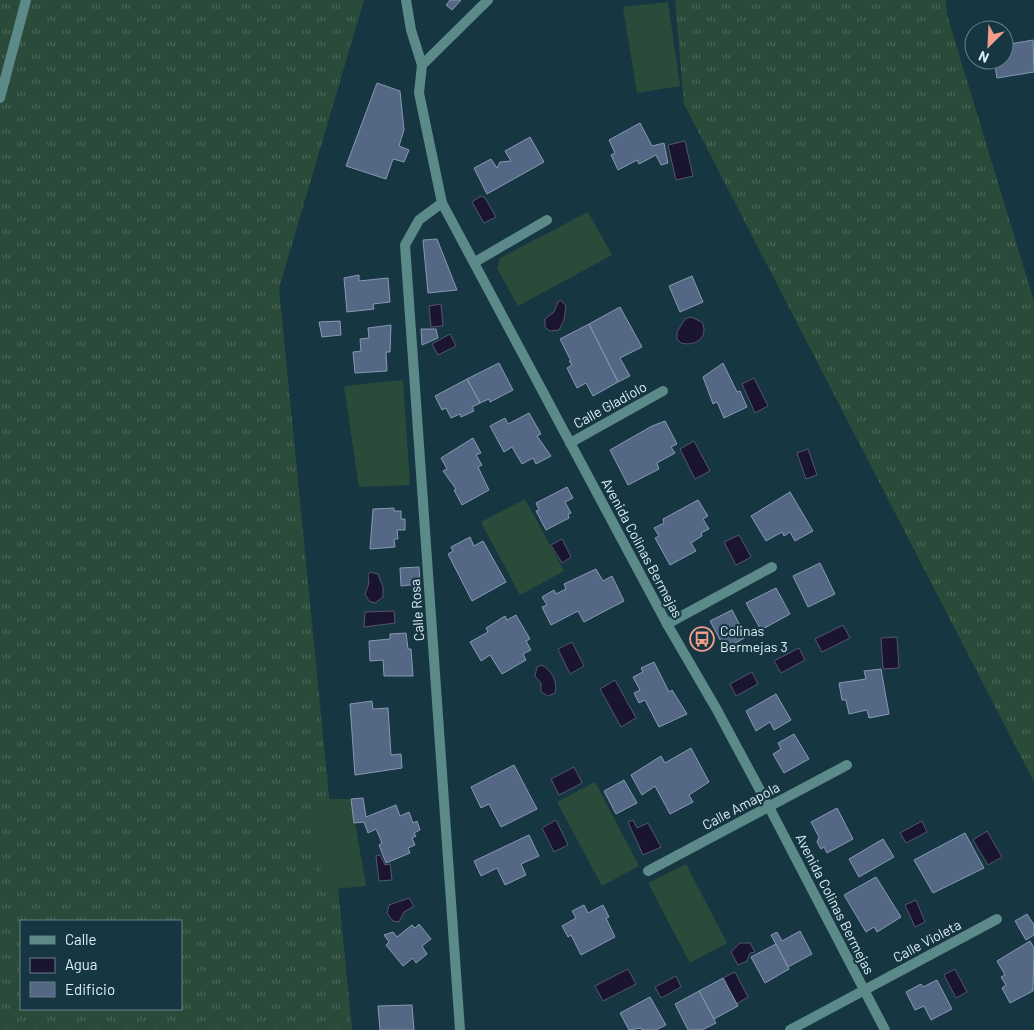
<svg xmlns="http://www.w3.org/2000/svg" width="1034" height="1030" font-family="Barlow,sans-serif">
	<defs>
		<pattern id="grass-tufts" width="24" height="20" patternUnits="userSpaceOnUse" patternTransform="scale(1.25)"><rect width="24" height="20" fill="#2b4b3a"/><path d="M3 7l-1-3M5 7V3M7 7l1-3M15 17l-1-3M17 17v-4M19 17l1-3" fill="none" stroke="#496557"/></pattern>
	</defs>
	<rect width="100%" height="100%" fill="#163642"/>
	<!-- grass -->
	<g fill="url(#grass-tufts)" fill-rule="evenodd">
		<path d="M0 0H364L279 288 352 1030H0ZM21 921H181V1009H21Z"/>
		<polygon points="675,0 946,0 947,15 1034,301 1034,782 684,104"/>
	</g>
	<!-- pitch -->
	<g fill="#2b4b3a">
		<polygon points="668,2 680,86 637,93 623,7"/>
		<polygon points="588,212 612,255 518,306 497,268 500,258"/>
		<polygon points="403,380 410,485 359,487 344,386"/>
		<polygon points="525,499 564,571 520,595 481,522"/>
		<polygon points="595,782 639,866 602,886 557,802"/>
		<polygon points="310,799 351,799 366,886 324,890"/>
		<polygon points="686,864 727,943 690,963 648,883"/>
	</g>
	<!-- water -->
	<g fill="#1b1430" stroke="#55566c">
		<polygon points="685,141 693,176 676,180 668,145"/>
		<polygon points="481,196 485,198 496,217 484,223 472,202"/>
		<polygon points="561,300 566,306 564,320 559,330 550,331 545,327 545,319 554,312 558,302"/>
		<polygon points="441,304 443,326 431,327 429,306"/>
		<path d="M691 317 702 322C709 337 696 347 681 343L677 339V332L685 319Z"/>
		<polygon points="450,334 456,346 438,355 432,344"/>
		<polygon points="754,378 768,406 755,413 742,384"/>
		<polygon points="694,441 710,471 695,479 680,449"/>
		<polygon points="808,449 817,475 806,479 797,453"/>
		<polygon points="739,535 751,557 736,565 724,542"/>
		<polygon points="562,539 571,557 562,563 551,545"/>
		<polygon points="370,572 378,574 383,587 383,597 375,603 369,601 365,594 369,583 368,575"/>
		<polygon points="394,611 395,623 364,627 365,612"/>
		<polygon points="843,625 850,638 822,652 815,639"/>
		<polygon points="897,637 899,668 883,669 881,638"/>
		<polygon points="572,642 584,666 570,674 558,649"/>
		<polygon points="799,648 805,660 781,673 774,661"/>
		<path d="M542 665C552 671 558 682 555 693L548 696 541 692V683L535 676 537 667Z"/>
		<polygon points="752,672 758,684 736,696 730,684"/>
		<polygon points="615,680 636,718 621,727 600,689"/>
		<polygon points="574,767 582,783 559,795 551,779"/>
		<polygon points="556,820 568,845 554,852 542,828"/>
		<polygon points="633,820 637,828 648,823 661,847 643,855 628,822"/>
		<polygon points="922,821 927,832 906,843 900,833"/>
		<polygon points="987,831 1002,857 988,865 973,840"/>
		<polygon points="380,855 385,865 390,864 392,880 379,881 376,856"/>
		<polygon points="409,898 414,906 404,912 399,922 393,921 387,913 389,905"/>
		<polygon points="916,900 925,922 915,927 905,905"/>
		<polygon points="740,943 750,943 755,952 750,953 747,961 738,965 731,952"/>
		<polygon points="628,969 636,984 603,1001 595,986"/>
		<polygon points="955,969 967,992 956,998 944,975"/>
		<polygon points="735,972 748,997 736,1004 723,978"/>
		<polygon points="676,976 681,987 661,998 655,987"/>
	</g>
	<!-- building -->
	<g fill="#546785" stroke="#8999b3">
		<polygon points="450,0 461,0 452,10 446,5"/>
		<polygon points="1033,40 1034,72 997,78 994,60 1004,60 1004,45"/>
		<polygon points="377,83 400,91 404,130 399,146 409,150 404,162 393,159 386,179 346,166"/>
		<polygon points="640,123 652,146 664,143 668,163 661,165 656,155 639,164 637,160 618,170 611,155 615,153 609,140"/>
		<polygon points="530,137 544,162 487,194 474,168 491,159 497,168 500,162 511,161 505,151"/>
		<polygon points="437,239 457,290 428,293 423,240"/>
		<polygon points="359,275 359,281 388,278 390,302 373,304 374,309 347,312 344,278"/>
		<polygon points="692,276 703,302 680,312 669,286"/>
		<polygon points="620,307 642,347 620,358 630,376 618,382 589,324"/>
		<polygon points="340,321 341,335 322,337 319,322"/>
		<polygon points="589,324 618,382 593,396 586,383 577,388 567,368 572,365 569,361 571,361 560,339"/>
		<polygon points="391,325 390,352 386,352 387,371 355,373 353,352 361,351 360,339 369,338 368,328"/>
		<polygon points="421,329 436,329 438,338 422,345"/>
		<polygon points="499,363 513,390 490,402 489,399 480,403 467,379"/>
		<polygon points="723,363 737,392 740,391 747,407 724,418 717,402 713,404 703,377"/>
		<polygon points="467,379 480,403 472,407 474,411 461,417 460,414 451,418 446,408 442,410 435,396"/>
		<polygon points="529,413 541,434 537,436 551,456 536,464 533,458 522,464 512,447 504,452 490,426 505,418 508,424"/>
		<polygon points="665,421 677,444 671,447 675,453 657,463 659,469 628,485 610,450 652,426"/>
		<polygon points="473,438 481,453 476,455 482,465 478,467 489,490 462,505 454,490 456,489 443,471 447,469 441,458"/>
		<polygon points="567,487 573,498 565,502 571,513 568,514 569,518 546,530 536,511 539,510 536,503"/>
		<polygon points="790,492 813,531 795,541 790,532 784,536 782,532 766,541 751,516"/>
		<polygon points="698,500 708,516 703,519 709,529 701,533 702,536 691,543 696,551 670,565 655,538 659,536 654,528 664,523 663,519"/>
		<polygon points="394,508 394,511 401,511 401,519 405,519 405,530 397,530 398,539 394,539 395,547 370,549 373,509"/>
		<polygon points="470,537 474,546 483,541 506,582 472,601 448,554 453,551 451,547"/>
		<polygon points="820,563 835,594 808,607 793,576"/>
		<polygon points="419,567 420,584 401,586 400,568"/>
		<polygon points="596,569 603,581 612,576 624,601 584,622 578,611 551,625 542,607 547,605 542,597 554,590 556,594 566,589 564,584"/>
		<polygon points="776,588 790,614 761,630 746,603"/>
		<polygon points="732,610 746,637 725,649 710,621"/>
		<polygon points="516,615 530,639 526,641 531,650 523,654 526,660 502,674 490,655 481,661 470,642 488,632 486,628 505,616 507,620"/>
		<polygon points="406,633 408,649 411,649 413,676 384,676 383,660 370,661 369,641 390,639 390,634"/>
		<polygon points="654,662 669,692 672,690 687,714 659,727 645,700 639,703 634,693 640,690 633,677 643,672 641,668"/>
		<polygon points="881,669 889,714 869,718 867,710 849,714 846,700 842,700 839,683 866,679 864,671"/>
		<polygon points="776,694 791,720 774,730 770,722 756,731 746,711"/>
		<polygon points="372,701 373,709 388,708 391,755 401,754 402,768 355,775 350,704"/>
		<polygon points="794,734 809,759 784,773 773,754 781,749 778,743"/>
		<polygon points="691,748 709,782 689,795 693,802 670,814 655,786 642,795 631,775 661,756 665,763"/>
		<polygon points="514,765 537,809 501,827 489,804 481,808 471,787"/>
		<polygon points="624,780 637,803 616,814 604,791"/>
		<polygon points="363,798 366,817 396,805 400,816 409,812 413,823 417,821 420,830 414,833 416,836 412,838 415,845 408,848 410,853 386,863 379,845 382,843 376,829 368,833 364,822 354,823 351,799"/>
		<polygon points="837,808 853,839 827,853 824,847 821,849 817,842 819,837 811,822"/>
		<polygon points="965,833 984,868 933,893 914,860"/>
		<polygon points="529,835 539,856 521,864 526,875 505,885 497,868 481,876 474,861"/>
		<polygon points="883,839 894,857 859,877 849,859"/>
		<polygon points="876,877 901,917 877,932 874,927 866,932 844,895"/>
		<polygon points="584,905 588,913 603,905 609,917 606,918 615,937 581,955 571,935 568,937 562,926 576,918 572,911"/>
		<polygon points="1027,914 1034,925 1034,935 1026,940 1015,921"/>
		<polygon points="419,924 431,939 422,946 427,954 416,963 413,958 403,966 386,945 389,942 384,935 393,932 397,937 412,925 415,928"/>
		<polygon points="800,931 812,954 788,967 771,935 777,932 782,941"/>
		<polygon points="1030,941 1034,948 1033,991 1010,1003 1002,988 1006,985 1001,977 1005,975 997,961"/>
		<polygon points="776,944 789,969 765,983 751,957"/>
		<polygon points="723,978 738,1006 714,1019 699,991"/>
		<polygon points="937,980 952,1009 931,1020 924,1006 915,1010 906,992 921,984 923,987"/>
		<polygon points="699,991 716,1023 702,1030 688,1030 675,1004"/>
		<polygon points="650,997 666,1025 656,1030 642,1030 641,1028 629,1030 620,1013"/>
		<polygon points="412,1005 414,1030 380,1030 378,1006"/>
	</g>
	<g fill="none" stroke-linecap="round" stroke-linejoin="round">
		<!-- minor -->
		<g stroke="#5b8a89" stroke-width="10">
			<polyline points="406,0 411,30 422,65"/>
			<polyline points="0,98 26,0"/>
			<polyline points="442,203 419,220 405,245 460,1030"/>
			<polyline points="475,262 547,220"/>
			<polyline points="570,443 663,391"/>
			<polyline points="667,624 772,567"/>
			<polyline points="648,871 847,765"/>
			<polyline points="790,1030 997,919"/>
		</g>
		<!-- tertiary -->
		<polyline stroke="#5b8a89" stroke-width="10" points="488,0 422,65 419,93 442,203 667,624 717,710 769,807 885,1030"/>
	</g>
	<!-- icons -->
	<defs>
		<g id="bus-ring" transform="scale(1.25)"><circle r="9.5" fill="#163642" stroke="#f49e8a" stroke-width="1.5"/><path d="M-5-6H5V4H4V6H2V4H-2V6H-4V4H-5ZM-3.5-4V0h7V-4ZM-3.5 1.2v1.5H-2V1.2ZM2 1.2v1.5H3.5V1.2Z" fill="#f49e8a"/></g>
	</defs>
	<g fill-rule="evenodd">
		<use href="#bus-ring" x="702" y="639"/>
	</g>
	<g text-anchor="middle" stroke-width="4.5" stroke-linejoin="round" paint-order="stroke">
		<!-- street labels -->
		<g font-size="14" fill="#ddeff7" stroke="#163642">
			<text transform="translate(610 405) rotate(-29)" y="5">Calle Gladiolo</text>
			<text transform="translate(642 548) rotate(62)" y="5">Avenida Colinas Bermejas</text>
			<text transform="translate(417 610) rotate(-94)" y="5">Calle Rosa</text>
			<text transform="translate(741 806) rotate(-28)" y="5">Calle Amapola</text>
			<text transform="translate(835 904) rotate(63)" y="5">Avenida Colinas Bermejas</text>
			<text transform="translate(927 941) rotate(-28)" y="5">Calle Violeta</text>
		</g>
		<!-- poi labels -->
		<g font-size="14" fill="#ddeff7" stroke="#163642" text-anchor="start">
			<text x="720" y="636">Colinas<tspan x="720" dy="16">Bermejas 3</tspan></text>
		</g>
	</g>
	<!-- legend -->
	<rect x="20" y="920" width="162" height="90" fill="#163642" stroke="#66808a"/>
	<rect x="30" y="936" width="25" height="8" fill="#5b8a89" stroke="#66808a"/>
	<text x="65" y="945" font-size="15" fill="#ddeff7">Calle</text>
	<rect x="30" y="958" width="25" height="15" fill="#1b1430" stroke="#66808a"/>
	<text x="65" y="970" font-size="15" fill="#ddeff7">Agua</text>
	<rect x="30" y="982" width="25" height="15" fill="#546785" stroke="#66808a"/>
	<text x="65" y="995" font-size="15" fill="#ddeff7">Edificio</text>
	<!-- north arrow -->
	<g transform="translate(989 45) rotate(204)"><circle r="24" fill="#163642" stroke="#66808a"/>
	<path d="M0-4L9 19L0 12L-9 19Z" fill="#f49e8a"/>
	<text y="-8" font-size="14" font-weight="bold" text-anchor="middle" fill="#ddeff7">N</text>
	</g>
</svg>
